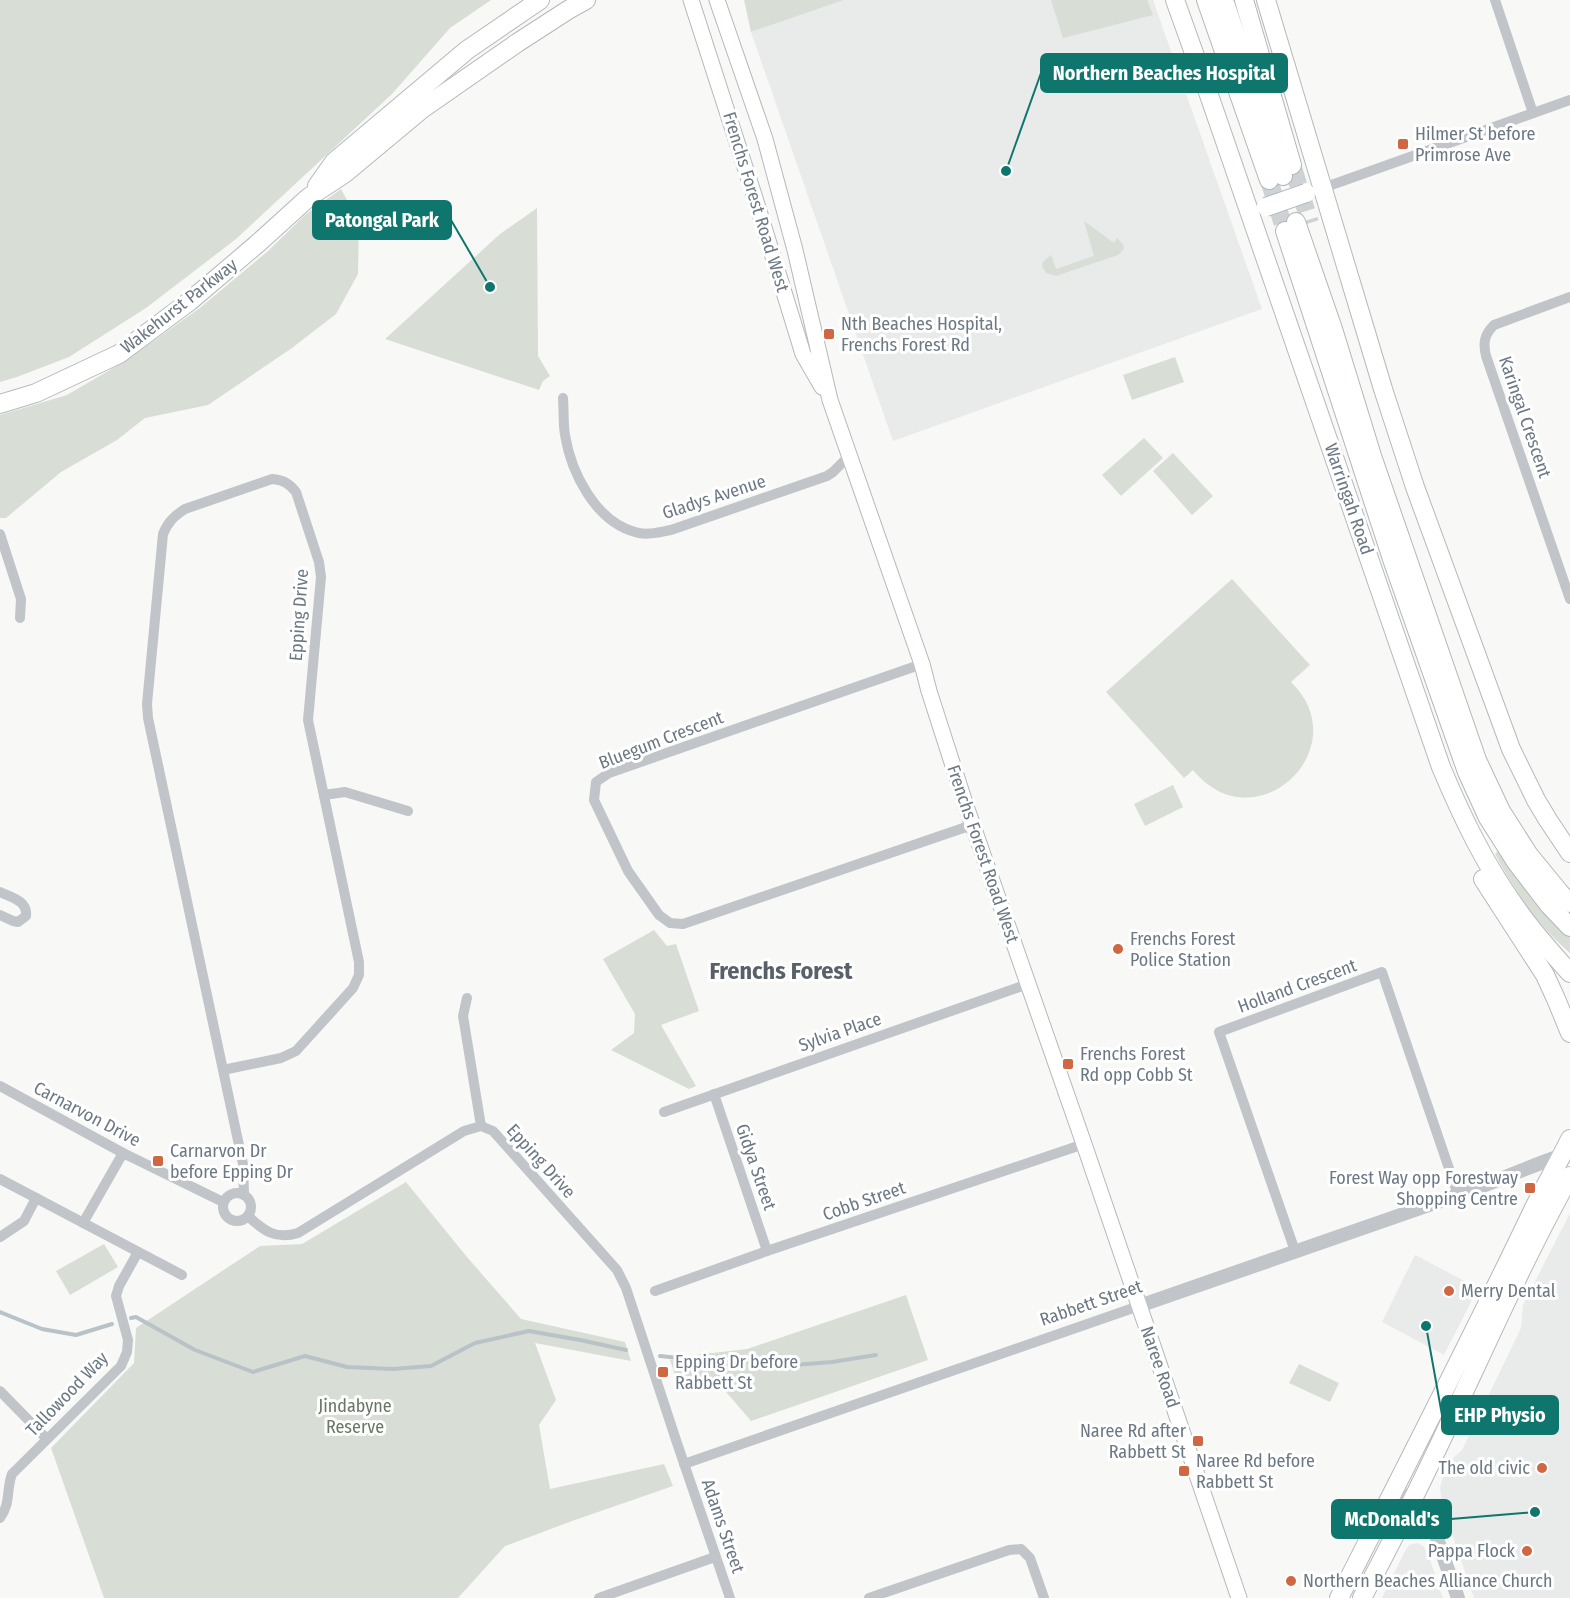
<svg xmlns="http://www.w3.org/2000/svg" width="1570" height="1598" font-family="'Fira Sans Condensed',sans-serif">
	<rect width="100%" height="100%" fill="#f8f9f7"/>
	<!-- built -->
	<g fill="#e9eaea">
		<polygon points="844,0 1153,0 1262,309 893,441 751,32"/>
		<polygon points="1570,1213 1570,1598 1474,1598 1442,1505 1440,1487 1445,1470 1452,1459 1462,1450 1521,1328 1523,1305"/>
		<polygon points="1415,1255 1478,1288 1444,1355 1382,1322"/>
		<polygon points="1417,1543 1423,1546 1428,1554 1443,1598 1382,1598 1404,1553 1409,1545"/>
	</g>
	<!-- green -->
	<g fill="#d8ddd6">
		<polygon points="0,0 491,0 450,28 392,94 236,239 146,308 69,357 17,377 0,382"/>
		<polygon points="744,0 844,0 751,32"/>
		<polygon points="1051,0 1147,0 1153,15 1063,38"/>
		<polygon points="341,189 359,222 358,274 336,314 292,348 208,405 145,418 117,440 61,472 6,518 0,518 0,415 67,395 127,360 201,307 268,251 305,215"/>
		<polygon points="537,208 538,356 550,376 543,381 539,390 385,339 500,234"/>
		<polygon points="1084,221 1114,243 1117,238 1123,244 1124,249 1118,255 1056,276 1046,273 1042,266 1043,262 1051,255 1056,269 1094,256"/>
		<polygon points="1175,357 1184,382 1132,400 1123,375"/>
		<polygon points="1144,438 1163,458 1121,496 1102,475"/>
		<polygon points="1173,453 1213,496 1192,515 1153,471"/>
		<path d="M1232 579 1310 665 1291 682C1359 748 1255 846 1193 770L1184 778 1106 692Z"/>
		<polygon points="1173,785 1183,807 1145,826 1134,804"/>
		<path d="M1499 850 1549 917 1570 937V953C1538 926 1514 890 1495 854Z"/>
		<polygon points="654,930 667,946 676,944 699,1011 661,1025 696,1086 689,1089 611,1050 634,1033 635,1014 603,959"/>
		<polygon points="406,1182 467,1257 521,1319 625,1342 631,1361 535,1343 556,1400 539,1425 550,1489 664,1464 673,1486 575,1520 505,1546 458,1598 104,1598 51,1448 134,1363 136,1328 260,1246 302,1244"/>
		<polygon points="104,1244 118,1267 70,1295 56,1271"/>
		<polygon points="906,1295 928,1360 751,1421 721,1386 676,1378 670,1360 695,1355 747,1349"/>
		<polygon points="1299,1364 1339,1383 1330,1402 1289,1383"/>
	</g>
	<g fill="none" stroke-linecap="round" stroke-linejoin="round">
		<!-- stream -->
		<g stroke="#b9c2c7" stroke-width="4">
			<polyline points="0,1312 42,1329 76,1335 112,1324"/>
			<polyline points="131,1318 136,1317 195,1350 253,1372 305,1356 347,1367 393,1369 431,1366 475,1343 529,1331 580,1340 626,1350"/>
			<polyline points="660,1356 708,1361 733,1357 767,1366 794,1365 832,1362 876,1355"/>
		</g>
		<!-- trunk-tunnel -->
		<g stroke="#ced2d4" stroke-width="18" stroke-dasharray="18 9" stroke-linecap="butt">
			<polyline points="1293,168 1310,223"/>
			<polyline points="1269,180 1285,231"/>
		</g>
		<!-- secondary casing -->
		<g stroke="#b4b8bc" stroke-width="17">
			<g id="secondary">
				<polyline points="691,0 755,198 803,354 822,387"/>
				<polyline points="717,0 765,139 795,250 830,400 922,664 929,691 966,806 1084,1144 1239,1598"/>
			</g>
		</g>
		<!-- primary casing -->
		<g stroke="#b5b8bc" stroke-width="20">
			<g id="primary">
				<path d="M1175 0 1209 95 1441 767C1462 817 1485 865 1517 909 1533 932 1551 952 1570 973"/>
				<polyline points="1266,0 1383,389 1415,487 1511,749 1536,800 1548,820 1570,853"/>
				<polyline points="317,186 334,162 467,50 540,0"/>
				<polyline points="0,404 36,393 119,354 190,301 256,245 309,197 344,174 422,109 517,43 568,10 586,0"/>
				<polyline points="1483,879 1545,975 1556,999 1570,1033"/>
				<path d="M1339 1598C1404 1470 1470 1342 1532 1212 1544 1187 1558 1164 1570 1139"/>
				<path d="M1362 1598C1379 1566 1396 1533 1412 1501 1466 1393 1511 1282 1570 1176"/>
			</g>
		</g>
		<!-- trunk casing -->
		<g stroke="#b3b6b9" stroke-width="20">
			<g id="trunk">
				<polyline points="1206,0 1269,180"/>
				<polyline points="1224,0 1283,176"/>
				<polyline points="1244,0 1292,165"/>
				<polyline points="1296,222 1333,329 1372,456 1477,760 1501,811 1529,855 1561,894 1570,903"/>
				<polyline points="1285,231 1393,562 1467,772 1488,818 1516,862 1549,905 1570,927"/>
			</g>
		</g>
		<!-- minor -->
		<g stroke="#c1c4c8" stroke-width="10">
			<polyline points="1495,0 1533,113"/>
			<polyline points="1323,188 1570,100"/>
			<path d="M1570 297 1494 325C1484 335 1483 343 1486 356L1570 599"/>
			<path d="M563 398C564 410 563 423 565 435 571 472 595 521 635 532 646 536 659 532 671 530L827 476 833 472 849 456"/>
			<polyline points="0,534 21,599 20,618"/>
			<polyline points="922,664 609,773 596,782 594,800 628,871 659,915 670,923 683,924 972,825"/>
			<polyline points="324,795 345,792 408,811"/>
			<path d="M0 892C11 897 28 901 26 916L18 922 13 921 0 915"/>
			<polyline points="467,998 463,1016 481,1126"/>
			<path d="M223 1070 281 1058 296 1051 353 988 359 975V962L308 720 321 577 319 562 296 492C289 483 283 480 272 479L185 509C174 516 168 522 163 534L147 704 148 718 243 1164 244 1195"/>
			<polyline points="0,1086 123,1153 223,1202"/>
			<polyline points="714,1094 767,1251"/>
			<polyline points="664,1112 1028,984"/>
			<polyline points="0,1179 182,1275"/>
			<circle cx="237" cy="1207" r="14"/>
			<path d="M248 1216C264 1231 276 1240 298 1233L464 1131 481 1126 493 1131 617 1270 626 1288 677 1443 730 1598"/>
			<polyline points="83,1223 123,1153"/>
			<polyline points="0,1237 24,1221 36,1198"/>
			<polyline points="1295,1251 1219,1032 1382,972 1458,1195"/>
			<polyline points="655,1291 767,1251 1084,1144"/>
			<polyline points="0,1391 47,1439"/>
			<polyline points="684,1464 1139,1306"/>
			<path d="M0 1518C11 1503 6 1490 12 1474L121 1366 127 1352 128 1340 116 1296 119 1286 138 1252"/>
			<polyline points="599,1598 715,1557"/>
			<polyline points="869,1598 1009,1550 1021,1549 1030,1558 1044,1598"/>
		</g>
		<!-- tertiary -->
		<g stroke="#c1c4c8" stroke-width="14">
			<path d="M1139 1306 1458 1195C1493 1183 1527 1167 1563 1155"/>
			<polyline points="1394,1490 1413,1500 1429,1516 1458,1598"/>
		</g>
		<!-- secondary -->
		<use href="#secondary" stroke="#fff" stroke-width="15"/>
		<!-- primary -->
		<use href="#primary" stroke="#fff" stroke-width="18"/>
		<!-- trunk -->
		<use href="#trunk" stroke="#fff" stroke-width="18"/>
		<!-- primary-bridge casing -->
		<g stroke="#b5b8bc" stroke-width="20" stroke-linecap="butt">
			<polyline id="primary-bridge" points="1266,207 1306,193"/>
		</g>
		<!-- primary-bridge -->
		<use href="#primary-bridge" stroke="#fff" stroke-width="18"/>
	</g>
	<!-- markers -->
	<g fill="#ce6742" stroke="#fff" stroke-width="2">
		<rect x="1397" y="138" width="12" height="12" rx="3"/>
		<rect x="823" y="328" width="12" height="12" rx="3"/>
		<circle cx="1118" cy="949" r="6"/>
		<rect x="1062" y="1058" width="12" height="12" rx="3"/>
		<rect x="152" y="1155" width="12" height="12" rx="3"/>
		<rect x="1524" y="1182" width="12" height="12" rx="3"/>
		<circle cx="1449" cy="1291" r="6"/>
		<rect x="657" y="1366" width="12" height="12" rx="3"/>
		<rect x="1192" y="1435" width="12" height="12" rx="3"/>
		<circle cx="1542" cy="1468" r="6"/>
		<rect x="1178" y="1465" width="12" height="12" rx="3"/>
		<circle cx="1527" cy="1551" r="6"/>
		<circle cx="1291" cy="1581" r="6"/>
	</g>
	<g text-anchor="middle" stroke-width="6" stroke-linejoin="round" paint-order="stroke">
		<!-- poi labels -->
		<g font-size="18" fill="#6c7884" stroke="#fff" text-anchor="start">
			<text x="1415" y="140">Hilmer St before<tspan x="1415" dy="21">Primrose Ave</tspan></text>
			<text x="841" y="330">Nth Beaches Hospital,<tspan x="841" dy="21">Frenchs Forest Rd</tspan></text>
			<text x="1130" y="945">Frenchs Forest<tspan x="1130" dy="21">Police Station</tspan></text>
			<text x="1080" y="1060">Frenchs Forest<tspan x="1080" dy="21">Rd opp Cobb St</tspan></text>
			<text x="170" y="1157">Carnarvon Dr<tspan x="170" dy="21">before Epping Dr</tspan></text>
			<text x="1518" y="1184" text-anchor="end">Forest Way opp Forestway<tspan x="1518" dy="21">Shopping Centre</tspan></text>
			<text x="1461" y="1297">Merry Dental</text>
			<text x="675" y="1368">Epping Dr before<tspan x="675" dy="21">Rabbett St</tspan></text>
			<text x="1186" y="1437" text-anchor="end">Naree Rd after<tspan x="1186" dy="21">Rabbett St</tspan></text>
			<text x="1196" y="1467">Naree Rd before<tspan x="1196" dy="21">Rabbett St</tspan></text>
			<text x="1530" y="1474" text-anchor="end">The old civic</text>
			<text x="1515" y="1557" text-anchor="end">Pappa Flock</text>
			<text x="1303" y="1587">Northern Beaches Alliance Church</text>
		</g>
		<!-- street labels -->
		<g font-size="18" fill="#6c7884" stroke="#fff">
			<text transform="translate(756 202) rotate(73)" y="6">Frenchs Forest Road West</text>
			<text transform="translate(179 306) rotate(-38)" y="6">Wakehurst Parkway</text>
			<text transform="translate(1525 417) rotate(71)" y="6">Karingal Crescent</text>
			<text transform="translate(714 497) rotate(-18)" y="6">Gladys Avenue</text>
			<text transform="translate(1349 499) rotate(71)" y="6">Warringah Road</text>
			<text transform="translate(299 615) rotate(-86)" y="6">Epping Drive</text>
			<text transform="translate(661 740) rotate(-21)" y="6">Bluegum Crescent</text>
			<text transform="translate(983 854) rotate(71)" y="6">Frenchs Forest Road West</text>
			<text transform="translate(1297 986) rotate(-20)" y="6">Holland Crescent</text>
			<text transform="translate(840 1032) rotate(-19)" y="6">Sylvia Place</text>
			<text transform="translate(87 1114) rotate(28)" y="6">Carnarvon Drive</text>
			<text transform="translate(541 1161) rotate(48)" y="6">Epping Drive</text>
			<text transform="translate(756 1167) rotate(71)" y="6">Gidya Street</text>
			<text transform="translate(864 1201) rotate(-19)" y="6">Cobb Street</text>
			<text transform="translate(1091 1303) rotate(-19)" y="6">Rabbett Street</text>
			<text transform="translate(1160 1367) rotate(71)" y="6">Naree Road</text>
			<text transform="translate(67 1394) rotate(-46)" y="6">Tallowood Way</text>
			<text transform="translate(723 1526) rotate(71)" y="6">Adams Street</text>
		</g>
		<!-- park labels -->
		<g font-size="18" fill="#687766" stroke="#fff">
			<text x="355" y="1412">Jindabyne<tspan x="355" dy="21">Reserve</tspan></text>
		</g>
		<!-- district labels -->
		<g font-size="24" font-weight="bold" fill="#58616a" stroke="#fff">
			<text x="781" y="979">Frenchs Forest</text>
		</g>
	</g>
	<!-- callouts -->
	<path fill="none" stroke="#0f766e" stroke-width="2" d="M1006 171L1041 73M490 287L451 220M1426 1326L1442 1415M1535 1512L1451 1519"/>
	<g fill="#0f766e" stroke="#fff" stroke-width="2">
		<circle cx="1006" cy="171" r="6"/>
		<circle cx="490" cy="287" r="6"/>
		<circle cx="1426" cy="1326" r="6"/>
		<circle cx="1535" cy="1512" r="6"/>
	</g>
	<g fill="#0f766e" stroke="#0f766e" stroke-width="2">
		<rect x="1041" y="54" width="246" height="38" rx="6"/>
		<rect x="313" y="201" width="138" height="38" rx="6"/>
		<rect x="1442" y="1396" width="116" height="38" rx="6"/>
		<rect x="1332" y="1500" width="119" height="38" rx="6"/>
	</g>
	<g font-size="20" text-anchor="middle" font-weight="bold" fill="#fff">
		<text x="1164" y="80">Northern Beaches Hospital</text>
		<text x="382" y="227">Patongal Park</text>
		<text x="1500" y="1422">EHP Physio</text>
		<text x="1392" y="1526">McDonald's</text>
	</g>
</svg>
